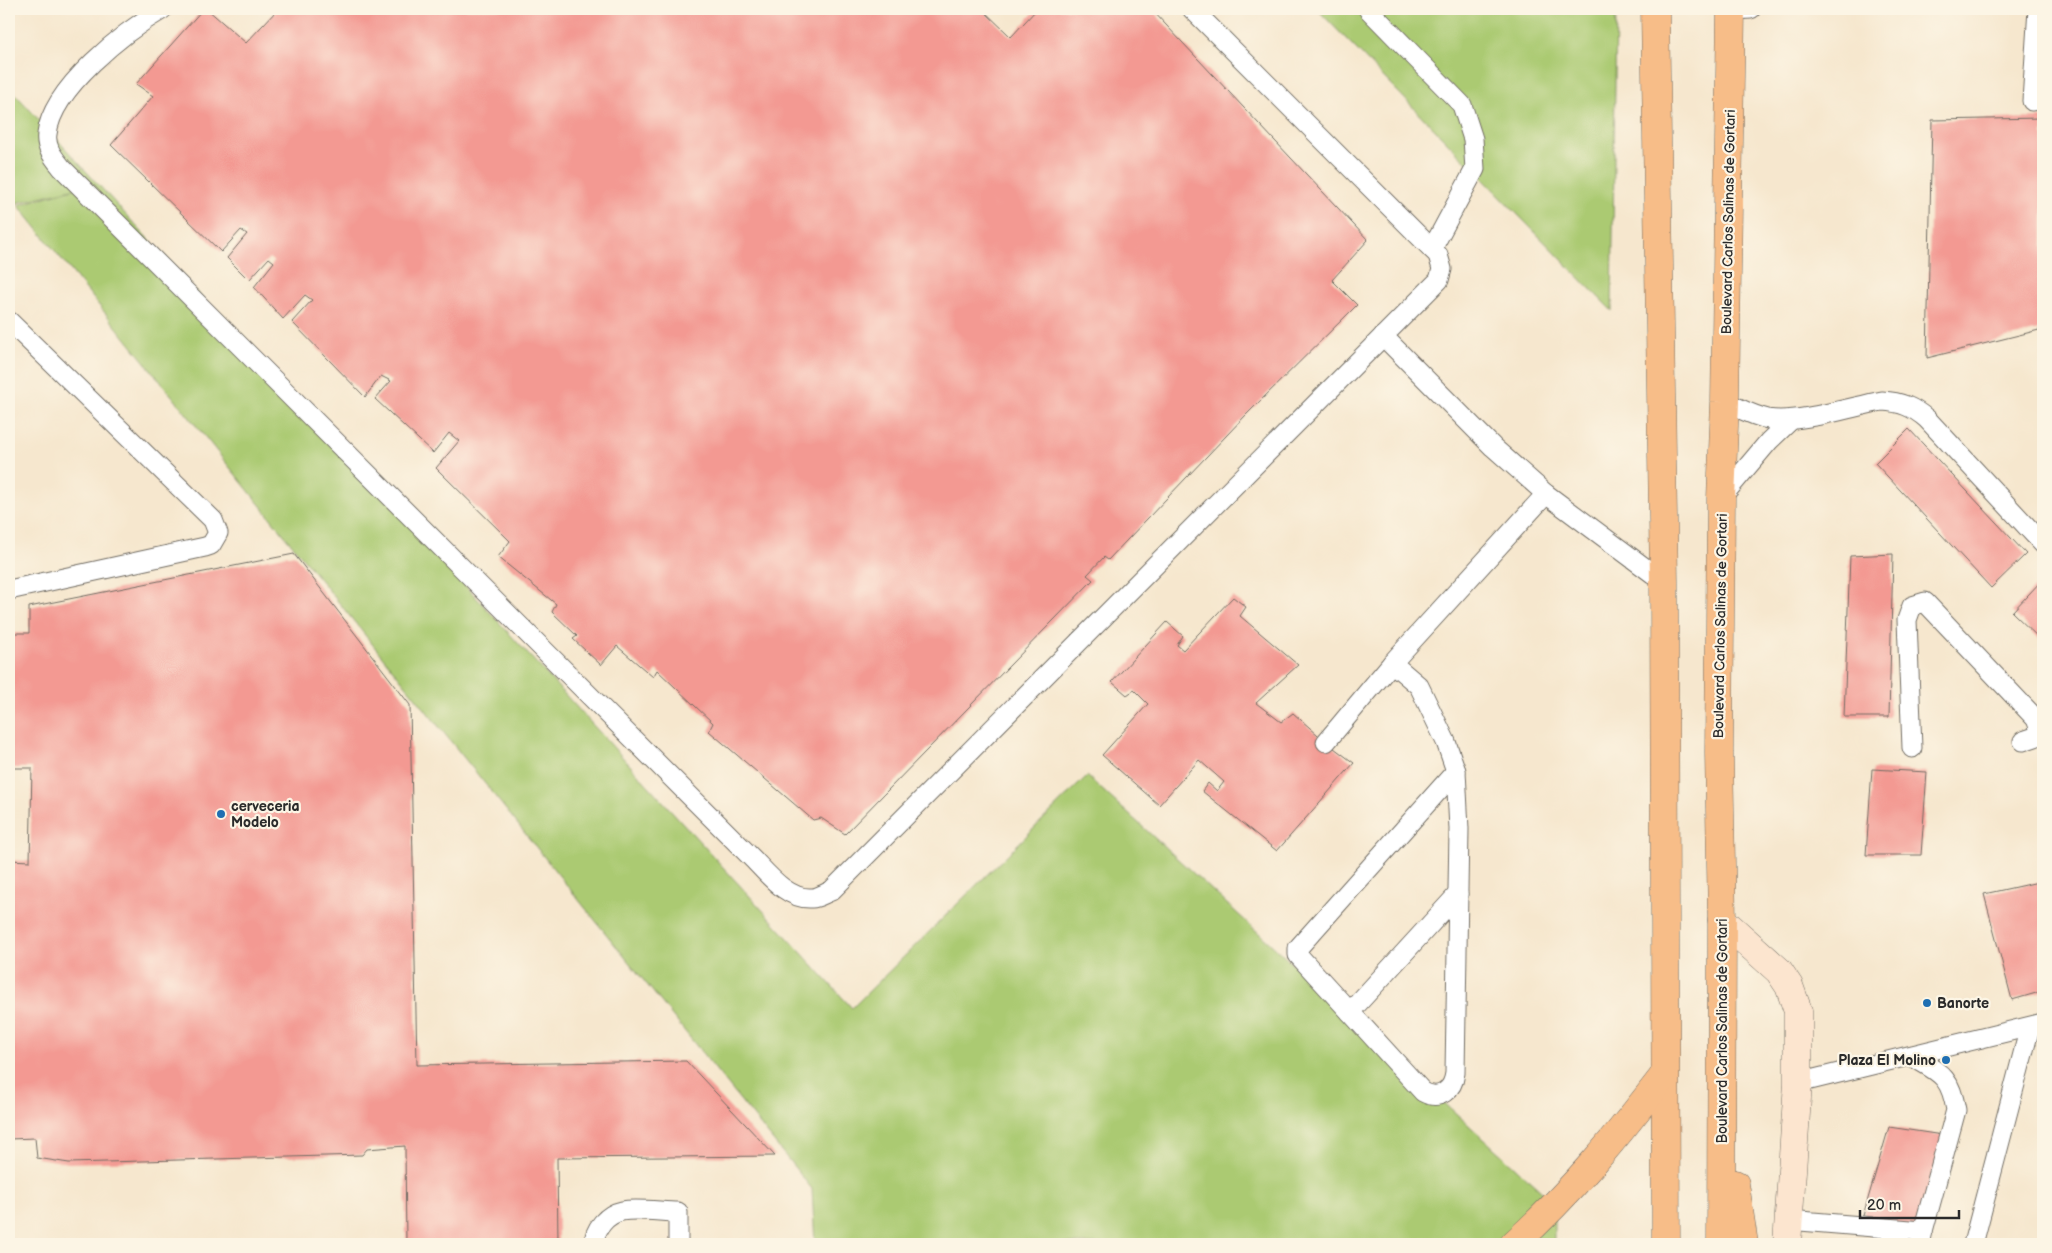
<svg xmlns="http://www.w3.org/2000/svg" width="2052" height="1253" font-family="'Balsamiq Sans',sans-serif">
	<rect width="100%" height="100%" fill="#fcf5e5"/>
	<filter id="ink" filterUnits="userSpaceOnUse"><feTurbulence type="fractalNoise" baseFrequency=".02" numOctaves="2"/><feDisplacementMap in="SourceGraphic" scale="10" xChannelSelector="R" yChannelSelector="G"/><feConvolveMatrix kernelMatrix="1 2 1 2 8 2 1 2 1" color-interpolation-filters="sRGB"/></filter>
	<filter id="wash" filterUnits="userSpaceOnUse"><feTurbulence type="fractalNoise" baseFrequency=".0096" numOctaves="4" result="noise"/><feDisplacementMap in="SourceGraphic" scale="20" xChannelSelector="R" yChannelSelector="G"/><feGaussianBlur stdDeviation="1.12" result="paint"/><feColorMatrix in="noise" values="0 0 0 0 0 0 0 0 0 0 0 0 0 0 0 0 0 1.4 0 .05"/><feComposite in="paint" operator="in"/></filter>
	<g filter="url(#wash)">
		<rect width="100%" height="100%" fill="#f6e7ce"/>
		<!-- green -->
		<g fill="#abca72" stroke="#6b7a4e">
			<polygon points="1317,9 1616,9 1612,311"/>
			<polygon points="9,87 852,1008 1087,776 1554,1203 1554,1244 815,1244 812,1189 18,205 76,188 9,205"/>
		</g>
		<g id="blocks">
			<!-- building -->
			<g fill="#f39992">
				<polygon points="203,9 207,9 246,43 278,9 982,9 1011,37 1037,9 1151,9 1368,240 1332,280 1357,305 1246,415 1108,560 1104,557 1087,575 1093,580 845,834 821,818 813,820 709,731 713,723 657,670 653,677 617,646 601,665 573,639 577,636 552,612 556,604 498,557 510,541 436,468 459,441 449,433 433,453 375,399 391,381 381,376 365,397 292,322 312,300 305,295 283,319 254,287 274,262 269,258 249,280 227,258 247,234 241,230 221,252 111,145 153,96 136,84"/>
				<polygon points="2043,118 2043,329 1927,358 1932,120"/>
				<polygon points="1909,429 2026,554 1991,588 1875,463"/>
				<polygon points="294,554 410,705 417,1065 686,1061 775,1156 557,1158 558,1244 406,1244 405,1146 367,1149 362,1155 69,1163 37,1158 35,1138 9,1139 9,860 30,861 32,768 9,768 9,633 29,633 29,607"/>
				<polygon points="1893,554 1889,717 1844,717 1850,556"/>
				<polygon points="2043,579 2043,642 2012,612"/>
				<polygon points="1233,597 1246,607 1240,616 1298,665 1256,703 1281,722 1293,713 1326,742 1354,763 1277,851 1202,791 1208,783 1217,791 1224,782 1199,760 1159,805 1102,755 1148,704 1134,690 1127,695 1112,682 1167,622 1183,636 1177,645 1183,650"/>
				<polygon points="1872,769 1927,772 1921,855 1866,855"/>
				<polygon points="2043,881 2043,991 2012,1000 1984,894"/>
				<polygon points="1889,1127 1949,1136 1923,1231 1860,1226"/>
			</g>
		</g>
	</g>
	<g filter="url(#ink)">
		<use href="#blocks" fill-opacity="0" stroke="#726d64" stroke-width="1"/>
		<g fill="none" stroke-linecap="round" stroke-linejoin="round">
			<!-- lane casing -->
			<g stroke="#726d64" stroke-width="21">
				<g id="lane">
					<path d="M163 9C125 31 52 88 47 134 45 148 54 158 62 168L751 857C767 873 787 900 812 898 818 898 825 893 831 891L1439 280 1442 269 1438 255 1192 9"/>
					<polyline points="1368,9 1462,105 1473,139 1475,169 1432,249"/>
					<polyline points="1731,10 1751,9"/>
					<polyline points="2032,101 2038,9"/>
					<polyline points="9,321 213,520 218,533 211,545 205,547 9,590"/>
					<polyline points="1383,336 1493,447 1546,494 1664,582"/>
					<path d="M1725 402C1739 408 1753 416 1768 419 1797 424 1851 407 1882 401 1901 402 1913 407 1927 419L2043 544"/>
					<polyline points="1721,498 1769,441 1791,420"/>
					<polyline points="1326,742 1392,663"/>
					<polyline points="1912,748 1907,620 1912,606 1925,602 2036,719 2040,730 2035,737 2023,741"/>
					<polyline points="1456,771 1298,948 1298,955 1350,1012 1458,894"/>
					<path d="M1350 1012 1423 1092C1440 1101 1453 1090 1455 1073L1459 829 1456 771 1446 742 1419 686 1392 663 1546 494"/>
					<path d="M1911 1056C1939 1073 1950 1074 1956 1110L1923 1231"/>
					<polyline points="1798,1083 2043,1023"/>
					<polyline points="1788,1220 1923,1231 1920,1244"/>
					<path d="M594 1244C594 1229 607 1214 622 1211 636 1208 663 1212 678 1212V1244"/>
					<polyline points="1973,1244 2030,1027"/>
				</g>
			</g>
			<!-- secondary casing -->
			<g stroke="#726d64" stroke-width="29">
				<polyline id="secondary" points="1722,920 1779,971 1789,986 1798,1011 1798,1083 1787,1244"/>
			</g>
			<!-- primary casing -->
			<g stroke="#726d64" stroke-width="29">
				<g id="primary">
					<polyline points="1655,9 1664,582 1666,1244"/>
					<polyline points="1735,1184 1744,1244"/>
					<path d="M1514 1244C1571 1193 1619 1134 1665 1074"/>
					<polyline points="1721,1244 1722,920 1719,753 1721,498 1725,402 1731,9"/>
				</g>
			</g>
			<!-- lane -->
			<use href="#lane" stroke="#fff" stroke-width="19"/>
			<!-- secondary -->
			<use href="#secondary" stroke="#fce5cf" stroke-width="28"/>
			<!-- primary -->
			<use href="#primary" stroke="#f7bd88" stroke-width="28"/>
		</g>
	</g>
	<!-- markers -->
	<g fill="#1f6fb2" stroke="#fcf5e5" stroke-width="2">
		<circle cx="221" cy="814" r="5"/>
		<circle cx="1927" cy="1003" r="5"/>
		<circle cx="1946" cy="1060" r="5"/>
	</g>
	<g text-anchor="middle" stroke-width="4.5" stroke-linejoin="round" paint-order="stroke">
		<!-- street labels -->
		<g font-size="14" fill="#2b2b2b" stroke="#fcf5e5">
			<text transform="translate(1728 222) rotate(-89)" y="5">Boulevard Carlos Salinas de Gortari</text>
			<text transform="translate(1720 626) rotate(-89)" y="5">Boulevard Carlos Salinas de Gortari</text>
			<text transform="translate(1722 1031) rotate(-90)" y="5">Boulevard Carlos Salinas de Gortari</text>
		</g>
		<!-- poi labels -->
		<g font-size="14" font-weight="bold" fill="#2b2b2b" stroke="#fcf5e5" text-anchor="start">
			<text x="231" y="811">cerveceria<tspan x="231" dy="16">Modelo</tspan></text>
			<text x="1937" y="1008">Banorte</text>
			<text x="1936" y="1065" text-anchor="end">Plaza El Molino</text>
		</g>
	</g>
	<!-- margin -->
	<rect width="2052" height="1253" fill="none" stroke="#fcf5e5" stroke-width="30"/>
	<!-- scale -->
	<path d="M1860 1210v8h99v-8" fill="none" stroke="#2b2b2b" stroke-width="2.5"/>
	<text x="1867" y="1210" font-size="15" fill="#2b2b2b" stroke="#fcf5e5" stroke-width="4" paint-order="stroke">20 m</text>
</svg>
